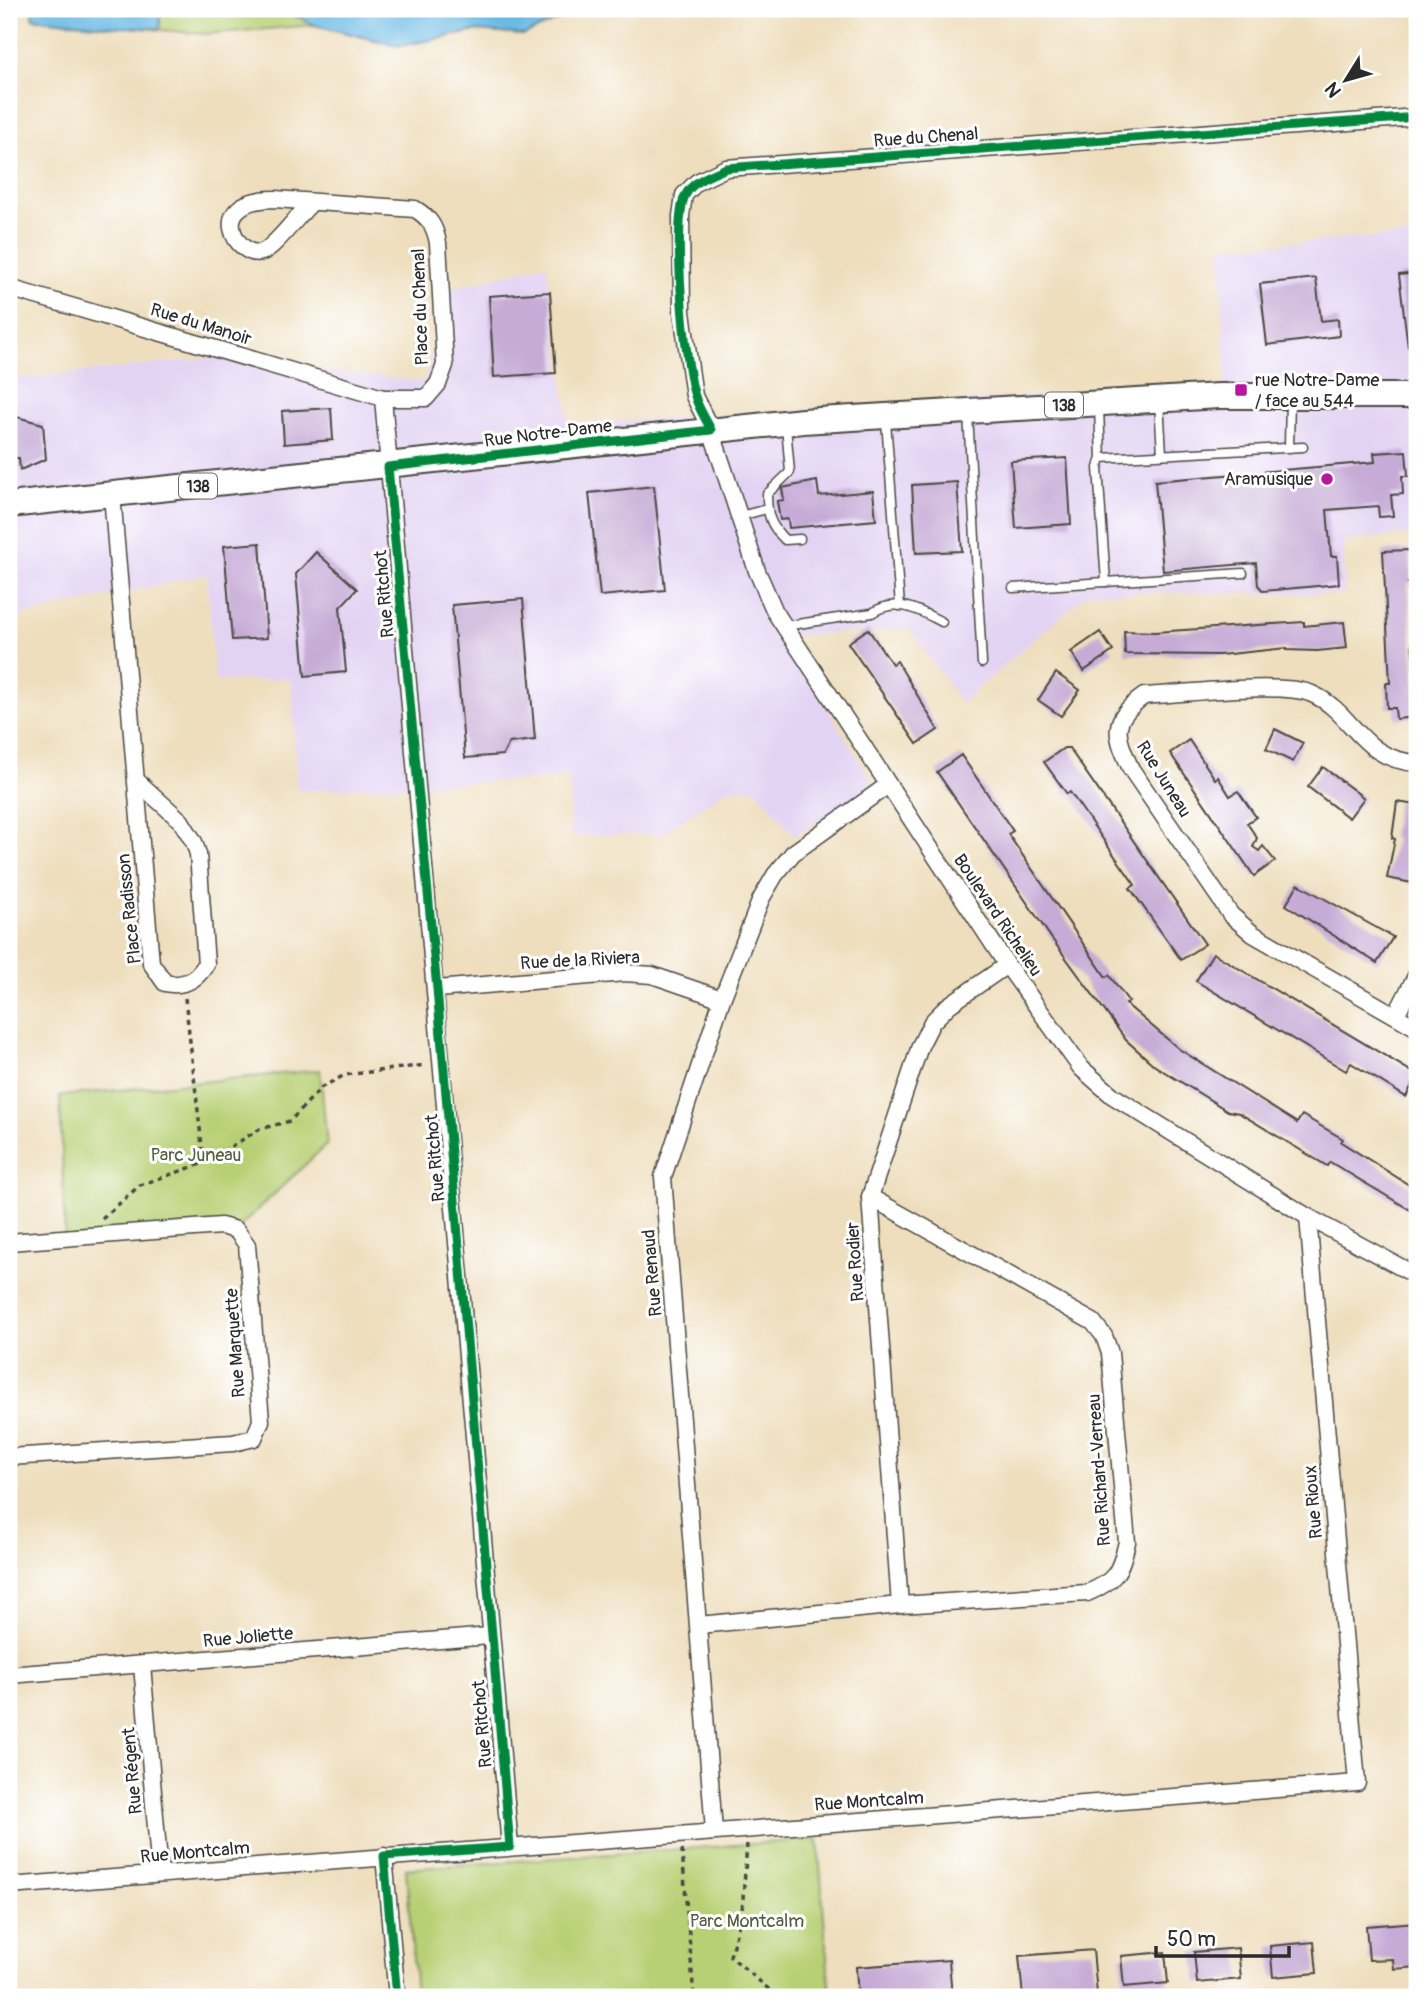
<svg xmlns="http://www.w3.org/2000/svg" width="1426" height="2006" font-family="Pangolin,sans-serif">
	<rect width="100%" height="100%" fill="#fff"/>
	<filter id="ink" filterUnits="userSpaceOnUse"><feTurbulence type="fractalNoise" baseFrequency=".0143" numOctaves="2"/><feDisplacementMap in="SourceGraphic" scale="14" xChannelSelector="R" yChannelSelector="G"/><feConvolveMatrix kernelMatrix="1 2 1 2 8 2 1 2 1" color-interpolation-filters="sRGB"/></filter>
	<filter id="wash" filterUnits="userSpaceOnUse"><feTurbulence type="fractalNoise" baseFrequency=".00686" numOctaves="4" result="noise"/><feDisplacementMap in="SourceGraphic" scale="28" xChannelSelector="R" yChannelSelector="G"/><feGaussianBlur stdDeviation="1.57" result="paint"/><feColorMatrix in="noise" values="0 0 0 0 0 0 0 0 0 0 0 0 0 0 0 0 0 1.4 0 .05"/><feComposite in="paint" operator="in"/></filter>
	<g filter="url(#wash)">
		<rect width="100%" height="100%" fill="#eedebd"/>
		<!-- built -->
		<polygon fill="#e3d3f3" points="1417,235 1417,534 1344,541 1344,594 1089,592 961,703 910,629 783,636 873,783 795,836 756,789 729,788 662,834 570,836 569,778 297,791 291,679 215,681 207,574 9,618 9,380 212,358 424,382 450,289 546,264 569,424 1226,385 1220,247"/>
		<!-- green -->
		<g fill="#b8d075" stroke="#727e50" stroke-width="2">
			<polygon points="33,9 604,9 561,19 524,35 476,31 399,46 315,25 205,34 33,18"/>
			<polygon points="320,1070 327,1144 236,1230 65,1238 60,1096"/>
			<polygon points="818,1839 830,1997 416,1997 406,1869"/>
		</g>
		<!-- water -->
		<g fill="#69bae5" stroke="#4a7288" stroke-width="2">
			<polygon points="33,9 160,9 160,28 114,27 33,18"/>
			<polygon points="281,9 562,9 561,19 524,35 476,31 399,46 315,25"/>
		</g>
		<g id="blocks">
			<!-- building -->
			<g fill="#c6abd6">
				<polygon points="1417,273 1417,346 1408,347 1399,275"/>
				<polygon points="1316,278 1321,321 1338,319 1339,336 1267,345 1260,284"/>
				<polygon points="550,292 556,373 494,377 489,296"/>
				<polygon points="331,408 333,440 284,444 282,411"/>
				<polygon points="9,415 43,424 46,459 20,470 19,458 9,458"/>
				<polygon points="1406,451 1408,476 1402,476 1403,494 1391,495 1393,516 1379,517 1378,506 1327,510 1331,556 1337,556 1339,584 1263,591 1258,585 1256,563 1163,571 1155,481 1375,462 1374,453"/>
				<polygon points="1067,458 1071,524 1016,528 1011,461"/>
				<polygon points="817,481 819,496 873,491 876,520 789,528 788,519 780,520 777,501 784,500 782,488"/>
				<polygon points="957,482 962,551 916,553 912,485"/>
				<polygon points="654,486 665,590 600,596 589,493"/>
				<polygon points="260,543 267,638 232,640 224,546"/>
				<polygon points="1409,550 1411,583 1408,583 1417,717 1396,719 1395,708 1387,708 1386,683 1390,683 1383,551"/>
				<polygon points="316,552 357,589 340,607 346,672 305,676 296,574"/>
				<polygon points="523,599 535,740 509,743 503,755 465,758 452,605"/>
				<polygon points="1304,622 1304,626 1344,622 1347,648 1317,651 1287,650 1287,648 1220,655 1125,654 1124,631 1155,632"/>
				<polygon points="868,629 892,664 897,661 938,730 917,744 848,643"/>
				<polygon points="1100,632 1113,651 1084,671 1071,652"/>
				<polygon points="1056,673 1080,690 1061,716 1038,700"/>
				<polygon points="1275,729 1303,743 1293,762 1266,749"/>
				<polygon points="1189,740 1215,779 1218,777 1230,796 1238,791 1256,817 1247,823 1257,838 1253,847 1259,851 1263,846 1275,861 1254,876 1170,753"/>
				<polygon points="1064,748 1069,748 1205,944 1181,960 1130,888 1135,885 1070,792 1067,794 1044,762"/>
				<polygon points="961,755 1013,831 1008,834 1106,977 1109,975 1129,1002 1126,1004 1179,1049 1297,1123 1302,1115 1343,1139 1341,1142 1417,1190 1417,1214 1330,1162 1327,1166 1239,1113 1228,1111 1155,1066 1126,1040 1052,939 937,772"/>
				<polygon points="1323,767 1364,798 1349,818 1308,787"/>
				<polygon points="1397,802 1417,805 1417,858 1412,883 1387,878 1395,839 1392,838"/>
				<polygon points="1298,884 1393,937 1377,963 1286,905"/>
				<polygon points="1213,953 1417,1075 1406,1097 1351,1063 1346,1071 1196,981"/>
				<polygon points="1417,1922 1417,1967 1394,1969 1393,1959 1369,1960 1366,1926"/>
				<polygon points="1314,1942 1317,1973 1273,1977 1270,1946"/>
				<polygon points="1238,1948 1241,1979 1197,1983 1194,1952"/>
				<polygon points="1093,1950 1097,1994 1023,1997 1019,1956"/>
				<polygon points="1165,1952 1168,1983 1124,1987 1121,1956"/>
				<polygon points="949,1960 952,1997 858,1997 856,1967"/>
			</g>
		</g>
	</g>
	<g filter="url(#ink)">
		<use href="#blocks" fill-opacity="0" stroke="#484641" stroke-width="2"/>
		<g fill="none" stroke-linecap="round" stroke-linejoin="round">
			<!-- lane casing -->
			<g stroke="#484641" stroke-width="11">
				<g id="lane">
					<polyline points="1159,401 1162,454"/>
					<polyline points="1099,408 1101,458 1098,468 1106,582"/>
					<polyline points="968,414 982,663"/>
					<polyline points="886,421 900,606"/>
					<path d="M786 426 790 472 767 494C767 515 770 525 785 540L800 539"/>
					<polyline points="1289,448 1290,398"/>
					<polyline points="1101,458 1303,447"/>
					<polyline points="740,516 767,509"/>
					<polyline points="1013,588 1243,573"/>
					<path d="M784 626 872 613C896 597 919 610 942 622"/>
				</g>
			</g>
			<!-- street casing -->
			<g stroke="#484641" stroke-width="19">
				<g id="street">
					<polyline points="1417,117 726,168 697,182 684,195 681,216 682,312 694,396 711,430 757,571 775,612 1007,965 1081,1068 1113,1096 1308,1217 1417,1276"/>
					<path d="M312 202C300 213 273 249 262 252 237 260 203 199 275 199L415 209C430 218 435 227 438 243L445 365 438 384 426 398H383L510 1847"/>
					<polyline points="9,288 383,398"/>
					<path d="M112 494 151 963 165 983C183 987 196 981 206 964L198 854 194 842 181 821 137 781"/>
					<path d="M1417 763C1360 760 1354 712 1312 694 1282 681 1180 694 1144 696 1110 720 1115 734 1131 769L1231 915 1253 934 1417 1028"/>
					<polyline points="437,989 625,973 652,975 722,999"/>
					<polyline points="1396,1015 1417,974"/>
					<polyline points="9,1242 221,1226 236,1230 247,1245 261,1421 254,1438 233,1443 9,1457"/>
					<polyline points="900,1605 870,1197 920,1046 932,1022 949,1005 1007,965"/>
					<path d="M699 1625 900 1605 1087 1593C1116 1581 1120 1572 1127 1542L1110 1353 1104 1336 1093 1322 870 1197"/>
					<polyline points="142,1665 160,1874"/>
					<polyline points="9,1675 490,1636"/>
					<polyline points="714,1831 663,1177 722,999 761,899 775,875 793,853 888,785"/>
					<polyline points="384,1856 397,1997"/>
					<polyline points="9,1886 1357,1783 1308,1217"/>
				</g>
			</g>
			<!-- primary casing -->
			<g stroke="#484641" stroke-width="28">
				<polyline id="primary" points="9,505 803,421 1219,396 1417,396"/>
			</g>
			<!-- path -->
			<g stroke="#484641" stroke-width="3.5" stroke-dasharray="5 5" stroke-linecap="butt">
				<polyline points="185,998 204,1163"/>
				<polyline points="102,1219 140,1185 204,1163 260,1129 290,1121 322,1087 345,1075 426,1065"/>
				<polyline points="747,1844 742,1912 730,1956 771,1991 786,1997"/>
				<polyline points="682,1850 694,1997"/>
			</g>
			<!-- lane -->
			<use href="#lane" stroke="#fff" stroke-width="8"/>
			<!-- street -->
			<use href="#street" stroke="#fff" stroke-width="16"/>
			<!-- primary -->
			<use href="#primary" stroke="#fff" stroke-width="24"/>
			<!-- cycleway casing -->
			<g stroke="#fff" stroke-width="13">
				<path id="cycleway" d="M397 1997 384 1856 510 1847 437 989 388 467 711 430C706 419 698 408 695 396 685 368 671 216 686 194 694 180 712 175 726 168L1417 117"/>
			</g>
			<!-- cycleway -->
			<use href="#cycleway" stroke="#00873e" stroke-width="9"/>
		</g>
	</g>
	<!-- markers -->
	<g fill="#b5179e" stroke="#fff" stroke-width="2.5">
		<rect x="1234" y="383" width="14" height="14" rx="3.5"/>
		<circle cx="1327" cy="479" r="7"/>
	</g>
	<g text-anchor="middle" stroke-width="6" stroke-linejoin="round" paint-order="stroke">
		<!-- shield labels -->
		<g fill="#fff" stroke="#6b6b6b" stroke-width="2">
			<rect x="1045" y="392.5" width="38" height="25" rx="5"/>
			<rect x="179" y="473.5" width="38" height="25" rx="5"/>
		</g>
		<g font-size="16" font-weight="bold" fill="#2b2b2b">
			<text x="1064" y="411">138</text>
			<text x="198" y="492">138</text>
		</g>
		<!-- street labels -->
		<g font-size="18" fill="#2b2b2b" stroke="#fff">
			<text transform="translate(926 137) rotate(-4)" y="6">Rue du Chenal</text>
			<text transform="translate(420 307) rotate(-92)" y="6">Place du Chenal</text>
			<text transform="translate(201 324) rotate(17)" y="6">Rue du Manoir</text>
			<text transform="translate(548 433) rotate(-7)" y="6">Rue Notre-Dame</text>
			<text transform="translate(384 594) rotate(-95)" y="6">Rue Ritchot</text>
			<text transform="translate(1164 779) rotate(58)" y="6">Rue Juneau</text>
			<text transform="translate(129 909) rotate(-96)" y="6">Place Radisson</text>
			<text transform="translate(998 915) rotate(56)" y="6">Boulevard Richelieu</text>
			<text transform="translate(580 960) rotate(-3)" y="6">Rue de la Riviera</text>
			<text transform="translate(435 1158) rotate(-95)" y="6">Rue Ritchot</text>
			<text transform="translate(855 1262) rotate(-94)" y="6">Rue Rodier</text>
			<text transform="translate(652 1273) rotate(-95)" y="6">Rue Renaud</text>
			<text transform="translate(235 1343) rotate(-94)" y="6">Rue Marquette</text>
			<text transform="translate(1099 1470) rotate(-94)" y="6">Rue Richard-Verreau</text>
			<text transform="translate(1313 1502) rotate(-95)" y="6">Rue Rioux</text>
			<text transform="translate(248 1637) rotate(-5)" y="6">Rue Joliette</text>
			<text transform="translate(482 1724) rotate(-95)" y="6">Rue Ritchot</text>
			<text transform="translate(132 1771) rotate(-95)" y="6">Rue Régent</text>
			<text transform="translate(869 1801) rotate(-4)" y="6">Rue Montcalm</text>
			<text transform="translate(195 1852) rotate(-5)" y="6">Rue Montcalm</text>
		</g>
		<!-- poi labels -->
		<g font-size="18" fill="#2b2b2b" stroke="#fff" text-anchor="start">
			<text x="1255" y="386">rue Notre-Dame<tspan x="1255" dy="21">/ face au 544</tspan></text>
			<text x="1313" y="485" text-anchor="end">Aramusique</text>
		</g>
		<!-- park labels -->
		<g font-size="18" fill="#555d41" stroke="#fff">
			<text x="196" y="1161">Parc Juneau</text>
			<text x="747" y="1927">Parc Montcalm</text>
		</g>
	</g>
	<!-- margin -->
	<rect width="1426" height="2006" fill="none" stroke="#fff" stroke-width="35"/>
	<!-- north arrow -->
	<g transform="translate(1346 80) rotate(233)" stroke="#ffffff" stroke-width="5" paint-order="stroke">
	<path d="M0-5L12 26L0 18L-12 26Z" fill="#2b2b2b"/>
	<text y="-10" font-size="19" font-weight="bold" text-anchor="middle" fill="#2b2b2b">N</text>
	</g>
	<!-- scale -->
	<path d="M1156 1946v10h133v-10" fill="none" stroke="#2b2b2b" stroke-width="3.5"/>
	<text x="1167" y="1946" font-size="21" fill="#2b2b2b" stroke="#ffffff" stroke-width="5" paint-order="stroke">50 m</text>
</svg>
